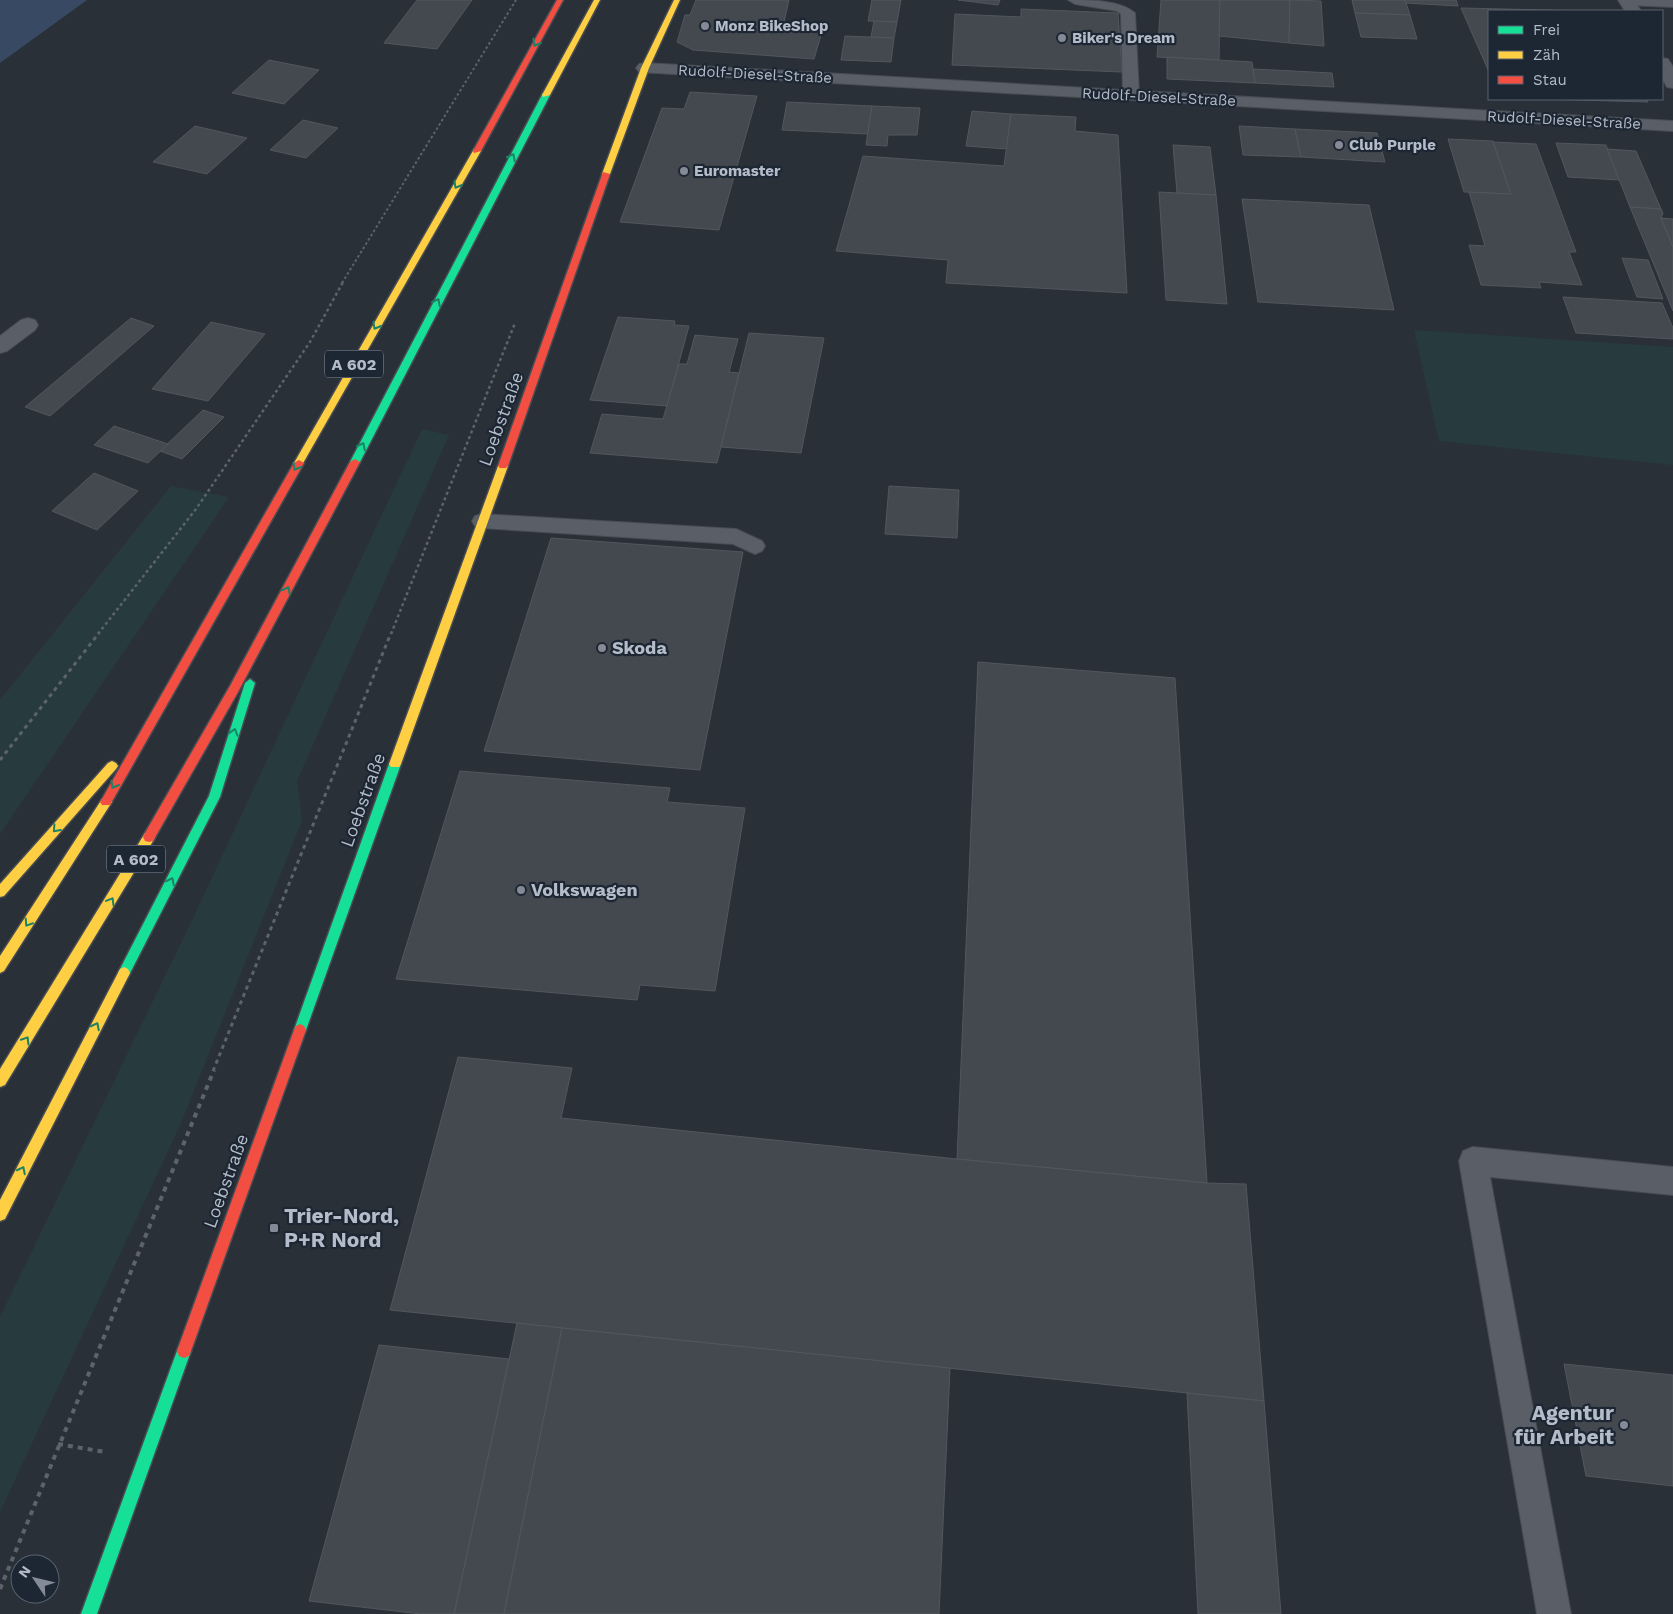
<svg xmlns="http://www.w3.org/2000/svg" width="1673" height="1614" font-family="'Work Sans',sans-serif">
	<rect width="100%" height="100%" fill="#2a3038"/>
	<!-- green -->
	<g fill="#273a3e">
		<polygon points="1414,330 1673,347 1673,465 1439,441"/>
		<polygon points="422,429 449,435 297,781 302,821 182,1121 0,1512 0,1317 194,916"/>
		<polygon points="171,486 229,497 0,834 0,700"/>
	</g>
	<!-- water -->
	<polygon fill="#384963" points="0,0 87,0 0,63"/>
	<!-- building -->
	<g fill="#444950" stroke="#52575f">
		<polygon points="417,0 472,0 437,49 384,43"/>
		<polygon points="696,0 789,0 784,22 824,25 814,59 693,50 677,42 685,15 690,15"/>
		<polygon points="872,0 901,0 897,22 868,21"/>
		<polygon points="958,0 1000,0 998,5"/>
		<polygon points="1161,0 1220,0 1219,60 1157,57"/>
		<polygon points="1220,0 1290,0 1289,43 1219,36"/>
		<polygon points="1290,0 1321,1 1324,46 1289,43"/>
		<polygon points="1352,0 1405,0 1410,15 1355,13"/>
		<polygon points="1405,0 1456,0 1458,6 1406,3"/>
		<polygon points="1461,8 1591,11 1489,11 1489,72"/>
		<polygon points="1021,9 1118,13 1122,72 952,65 955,14 1021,17"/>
		<polygon points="1355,13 1410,15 1417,39 1361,37"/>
		<polygon points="874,21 897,22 894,38 871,37"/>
		<polygon points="845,36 894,38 891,62 841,60"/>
		<polygon points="1167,57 1252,62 1255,83 1167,79"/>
		<polygon points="269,60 319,70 284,104 232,93"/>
		<polygon points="1253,69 1332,73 1334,87 1255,83"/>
		<polygon points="690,92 757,96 719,230 620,222 662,108 684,109"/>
		<polygon points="1541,99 1647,99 1648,102"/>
		<polygon points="787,102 872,106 868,134 782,130"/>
		<polygon points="872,106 920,108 917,135 888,135 887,146 866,145"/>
		<polygon points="972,111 1011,114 1007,149 966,146"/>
		<polygon points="1011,114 1076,117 1075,131 1118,135 1127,293 946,283 948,260 836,251 863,156 1004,166"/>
		<polygon points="303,120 338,128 306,158 270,150"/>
		<polygon points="195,126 247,138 207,174 153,162"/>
		<polygon points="1239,126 1295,129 1301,157 1243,155"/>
		<polygon points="1295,129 1377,133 1385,162 1301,157"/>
		<polygon points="1448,139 1493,141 1511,194 1464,192"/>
		<polygon points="1493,142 1536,144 1576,252 1569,252 1582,285 1539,282 1541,288 1481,285 1469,245 1485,246 1469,192 1511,194"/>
		<polygon points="1556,143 1606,145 1620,180 1568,177"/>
		<polygon points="1173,145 1210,147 1216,195 1177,193"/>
		<polygon points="1607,149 1636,151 1661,209 1630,207"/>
		<polygon points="1159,192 1216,195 1227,304 1166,300"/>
		<polygon points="1242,199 1369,205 1394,310 1258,302"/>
		<polygon points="1630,207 1661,209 1663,213 1661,218 1673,247 1673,311"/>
		<polygon points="1661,218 1673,219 1673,247"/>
		<polygon points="1622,258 1648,260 1663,299 1637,297"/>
		<polygon points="1563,297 1662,303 1673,328 1673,339 1576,333"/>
		<polygon points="618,317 675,321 674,325 689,326 667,406 590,400"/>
		<polygon points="131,318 154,326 50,416 25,407"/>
		<polygon points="211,322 265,334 208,401 152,389"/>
		<polygon points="749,333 824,338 801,453 721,447"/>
		<polygon points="695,335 738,339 729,372 739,373 717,463 590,453 602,414 663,419 679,364 687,364"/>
		<polygon points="203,410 224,417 182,459 160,451"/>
		<polygon points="114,426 168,444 148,463 94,445"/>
		<polygon points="94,473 138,491 97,530 52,511"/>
		<polygon points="889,486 959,490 957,538 885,534"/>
		<polygon points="551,538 743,552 700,770 484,751"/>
		<polygon points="978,662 1175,678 1207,1183 957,1159"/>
		<polygon points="460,771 670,788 667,802 745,808 715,991 640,985 637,1000 396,979"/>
		<polygon points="458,1057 572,1068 561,1118 957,1159 1207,1183 1246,1184 1264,1401 390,1310"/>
		<polygon points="517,1323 562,1328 504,1614 454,1614"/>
		<polygon points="562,1328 950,1368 939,1614 504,1614"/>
		<polygon points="379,1345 509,1359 454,1614 421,1614 309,1601"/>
		<polygon points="1564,1364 1673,1375 1673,1486 1586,1476"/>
		<polygon points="1187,1393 1264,1401 1281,1614 1198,1614"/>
	</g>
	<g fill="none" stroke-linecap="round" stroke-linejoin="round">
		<!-- lane casing -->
		<g stroke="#484c53" stroke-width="2">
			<g id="lane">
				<path d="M1068 0C1089 0 1121 0 1135 13L1139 95 1136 98H1126L1123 95 1121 14 1117 11 1075 4Z"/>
				<polygon points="1621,0 1673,0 1673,7 1627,5 1622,4"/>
				<polygon points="482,514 736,529 762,541 765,546 762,551 755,554 733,544 482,528 475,526 472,521 475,516"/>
				<polygon points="1473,1147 1673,1167 1673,1195 1490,1177 1571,1614 1537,1614 1459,1161 1463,1151"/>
			</g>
		</g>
		<!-- street casing -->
		<g stroke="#484c53" stroke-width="2">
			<g id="street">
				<polygon points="1618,0 1634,0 1641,11 1625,11"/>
				<polygon points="1662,58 1668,59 1673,67 1673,88 1667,87 1662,78"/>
				<polygon points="645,63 1673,121 1673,131 639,72 636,68 639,64"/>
				<polygon points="28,318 35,320 38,325 35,330 7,351 0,353 0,336 21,320"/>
			</g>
		</g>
		<!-- fast casing -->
		<g stroke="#484c53" stroke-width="3">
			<g id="fast">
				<polygon points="543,93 550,95 360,462 355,465 352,464 350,462"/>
				<polygon points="250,679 255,683 220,797 128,977 124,979 120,977 118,973 120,969 209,796 245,683"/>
				<polygon points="395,759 399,761 401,764 306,1030 304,1034 300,1036 296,1034 294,1030 389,764 391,761"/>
				<polygon points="184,1344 189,1346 191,1351 97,1614 81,1614 177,1351 179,1346"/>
			</g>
		</g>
		<!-- slow casing -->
		<g stroke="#484c53" stroke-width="3">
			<g id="slow">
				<polygon points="594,0 600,0 550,95 543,97 542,95"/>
				<polygon points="674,0 680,0 649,68 610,174 603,176 602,174 641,68"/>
				<polygon points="474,149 481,151 302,465 296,465 294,463"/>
				<polygon points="503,463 508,466 401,764 399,767 391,767 389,764 498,466"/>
				<polygon points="112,761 116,763 118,766 116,769 4,896 0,897 0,884 108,763"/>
				<polygon points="106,797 110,799 112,802 110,805 4,971 0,973 0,956 102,799"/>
				<polygon points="149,832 153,833 155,837 153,841 5,1085 0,1087 0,1069 145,833"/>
				<polygon points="124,967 128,969 130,973 128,977 5,1219 0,1221 0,1200 120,969"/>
			</g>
		</g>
		<!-- jam casing -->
		<g stroke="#484c53" stroke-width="3">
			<g id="jam">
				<polygon points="557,0 563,0 481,151 474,153 473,151"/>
				<polygon points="603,172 610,174 508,466 506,468 500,468 498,466"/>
				<polygon points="355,459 360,462 238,692 153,841 149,842 145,841 143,837 145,833 230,686 350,462"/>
				<polygon points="299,460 304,463 110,805 102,805 100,802 102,799 294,463"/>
				<polygon points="300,1024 304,1026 306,1030 191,1351 189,1356 184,1358 179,1356 177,1351 294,1030 296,1026"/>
			</g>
		</g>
		<!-- path-far3 -->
		<polyline stroke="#5d636a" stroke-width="2" stroke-dasharray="2.5 2.5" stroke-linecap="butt" points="342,283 516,0"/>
		<!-- path-far2 -->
		<g stroke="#5d636a" stroke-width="2.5" stroke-dasharray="3 3" stroke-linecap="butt">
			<polyline points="98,634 196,509 310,342 343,282"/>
			<polyline points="391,634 515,323"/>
		</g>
		<!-- path-far1 -->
		<g stroke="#5d636a" stroke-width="3" stroke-dasharray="4 4" stroke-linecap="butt">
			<polyline points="0,760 99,633"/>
			<polyline points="213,1071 391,633"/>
		</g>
		<!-- path -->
		<g stroke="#5d636a" stroke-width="4" stroke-dasharray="5 5" stroke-linecap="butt">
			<polyline points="58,1444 105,1452"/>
			<polyline points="0,1589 214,1070"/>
		</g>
		<!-- lane -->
		<use href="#lane" fill="#5a5e66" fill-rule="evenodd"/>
		<!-- street -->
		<use href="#street" fill="#5a5e66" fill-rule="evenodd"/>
		<!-- fast -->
		<use href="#fast" fill="#16e098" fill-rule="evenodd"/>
		<!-- slow -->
		<use href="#slow" fill="#ffcf43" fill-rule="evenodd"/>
		<!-- jam -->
		<use href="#jam" fill="#f24e42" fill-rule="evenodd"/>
	</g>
	<!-- one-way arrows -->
	<defs><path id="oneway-chevron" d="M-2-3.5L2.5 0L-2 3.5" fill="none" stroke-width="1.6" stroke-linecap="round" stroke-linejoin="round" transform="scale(1.25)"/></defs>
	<g stroke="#1a8366">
		<use href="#oneway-chevron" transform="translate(536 43) rotate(119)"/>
		<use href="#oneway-chevron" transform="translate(512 157) rotate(-63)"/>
		<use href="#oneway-chevron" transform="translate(457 185) rotate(120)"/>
		<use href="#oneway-chevron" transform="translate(437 302) rotate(-63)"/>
		<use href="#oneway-chevron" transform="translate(376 326) rotate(120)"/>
		<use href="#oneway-chevron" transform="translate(362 446) rotate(-63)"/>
		<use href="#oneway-chevron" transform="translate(296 467) rotate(120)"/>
		<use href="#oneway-chevron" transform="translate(287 590) rotate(-63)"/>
		<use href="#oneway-chevron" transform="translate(234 732) rotate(-73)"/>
		<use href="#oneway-chevron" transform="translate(114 785) rotate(119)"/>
		<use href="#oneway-chevron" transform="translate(56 829) rotate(132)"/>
		<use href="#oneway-chevron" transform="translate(171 881) rotate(-63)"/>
		<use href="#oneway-chevron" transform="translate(111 901) rotate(-59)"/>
		<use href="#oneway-chevron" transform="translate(28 923) rotate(123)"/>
		<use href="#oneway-chevron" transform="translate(96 1026) rotate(-63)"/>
		<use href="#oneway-chevron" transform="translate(26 1040) rotate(-58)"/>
		<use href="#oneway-chevron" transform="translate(22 1170) rotate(-63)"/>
	</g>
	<!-- markers -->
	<g fill="#848b96" stroke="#1d2633" stroke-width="2">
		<circle cx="705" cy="26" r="5"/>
		<circle cx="1062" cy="38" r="5"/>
		<circle cx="1339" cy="145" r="5"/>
		<circle cx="684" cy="171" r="5"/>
		<circle cx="602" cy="648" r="5"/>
		<circle cx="521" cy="890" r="5"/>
		<rect x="269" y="1223" width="10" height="10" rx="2.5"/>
		<circle cx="1624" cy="1425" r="5"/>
	</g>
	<g text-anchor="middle" stroke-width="4.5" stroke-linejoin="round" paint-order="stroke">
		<!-- far-poi labels -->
		<g font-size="15" font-weight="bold" fill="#b4bcc9" stroke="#1d2633" text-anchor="start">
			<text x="715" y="31">Monz BikeShop</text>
			<text x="1072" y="43">Biker's Dream</text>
			<text x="1349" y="150">Club Purple</text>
			<text x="694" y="176">Euromaster</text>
		</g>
		<!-- far-street labels -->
		<g font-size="15" fill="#b4bcc9" stroke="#1d2633">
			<text transform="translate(755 74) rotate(3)" y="5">Rudolf-Diesel-Straße</text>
			<text transform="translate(1159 97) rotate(3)" y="5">Rudolf-Diesel-Straße</text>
			<text transform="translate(1564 120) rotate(3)" y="5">Rudolf-Diesel-Straße</text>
		</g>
		<!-- shield labels -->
		<g fill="#1d2633" stroke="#878f9c" stroke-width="1">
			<rect x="325" y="350.5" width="58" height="27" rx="4"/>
			<rect x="107" y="845.5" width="58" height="27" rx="4"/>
		</g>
		<g font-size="16" font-weight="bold" fill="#b4bcc9">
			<text x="354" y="370">A 602</text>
			<text x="136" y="865">A 602</text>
		</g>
		<!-- street labels -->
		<g font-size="18" fill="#b4bcc9" stroke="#1d2633">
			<text transform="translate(501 419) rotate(-70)" y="6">Loebstraße</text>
			<text transform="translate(363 800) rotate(-70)" y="6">Loebstraße</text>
			<text transform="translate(226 1181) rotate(-70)" y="6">Loebstraße</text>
		</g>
		<!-- poi labels -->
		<g font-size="18" font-weight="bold" fill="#b4bcc9" stroke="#1d2633" text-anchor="start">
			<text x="612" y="654">Skoda</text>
			<text x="531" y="896">Volkswagen</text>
		</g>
		<!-- near-poi labels -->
		<g font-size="21" font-weight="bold" fill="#b4bcc9" stroke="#1d2633" text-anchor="start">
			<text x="284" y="1223">Trier-Nord,<tspan x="284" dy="24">P+R Nord</tspan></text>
			<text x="1614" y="1420" text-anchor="end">Agentur<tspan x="1614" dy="24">für Arbeit</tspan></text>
		</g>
	</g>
	<!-- legend -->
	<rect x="1488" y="10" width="175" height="90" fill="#1d2633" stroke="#59626f"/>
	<rect x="1498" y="26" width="25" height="8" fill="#16e098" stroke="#59626f"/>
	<text x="1533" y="35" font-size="15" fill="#b4bcc9">Frei</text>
	<rect x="1498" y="51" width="25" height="8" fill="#ffcf43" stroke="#59626f"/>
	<text x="1533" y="60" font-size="15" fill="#b4bcc9">Zäh</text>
	<rect x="1498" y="76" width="25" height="8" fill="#f24e42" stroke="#59626f"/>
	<text x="1533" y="85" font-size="15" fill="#b4bcc9">Stau</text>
	<!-- north arrow -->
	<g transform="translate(35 1579) rotate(305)"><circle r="24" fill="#1d2633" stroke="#59626f"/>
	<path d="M0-4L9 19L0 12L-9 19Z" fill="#848b96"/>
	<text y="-8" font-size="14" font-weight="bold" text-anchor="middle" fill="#b4bcc9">N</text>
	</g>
</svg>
